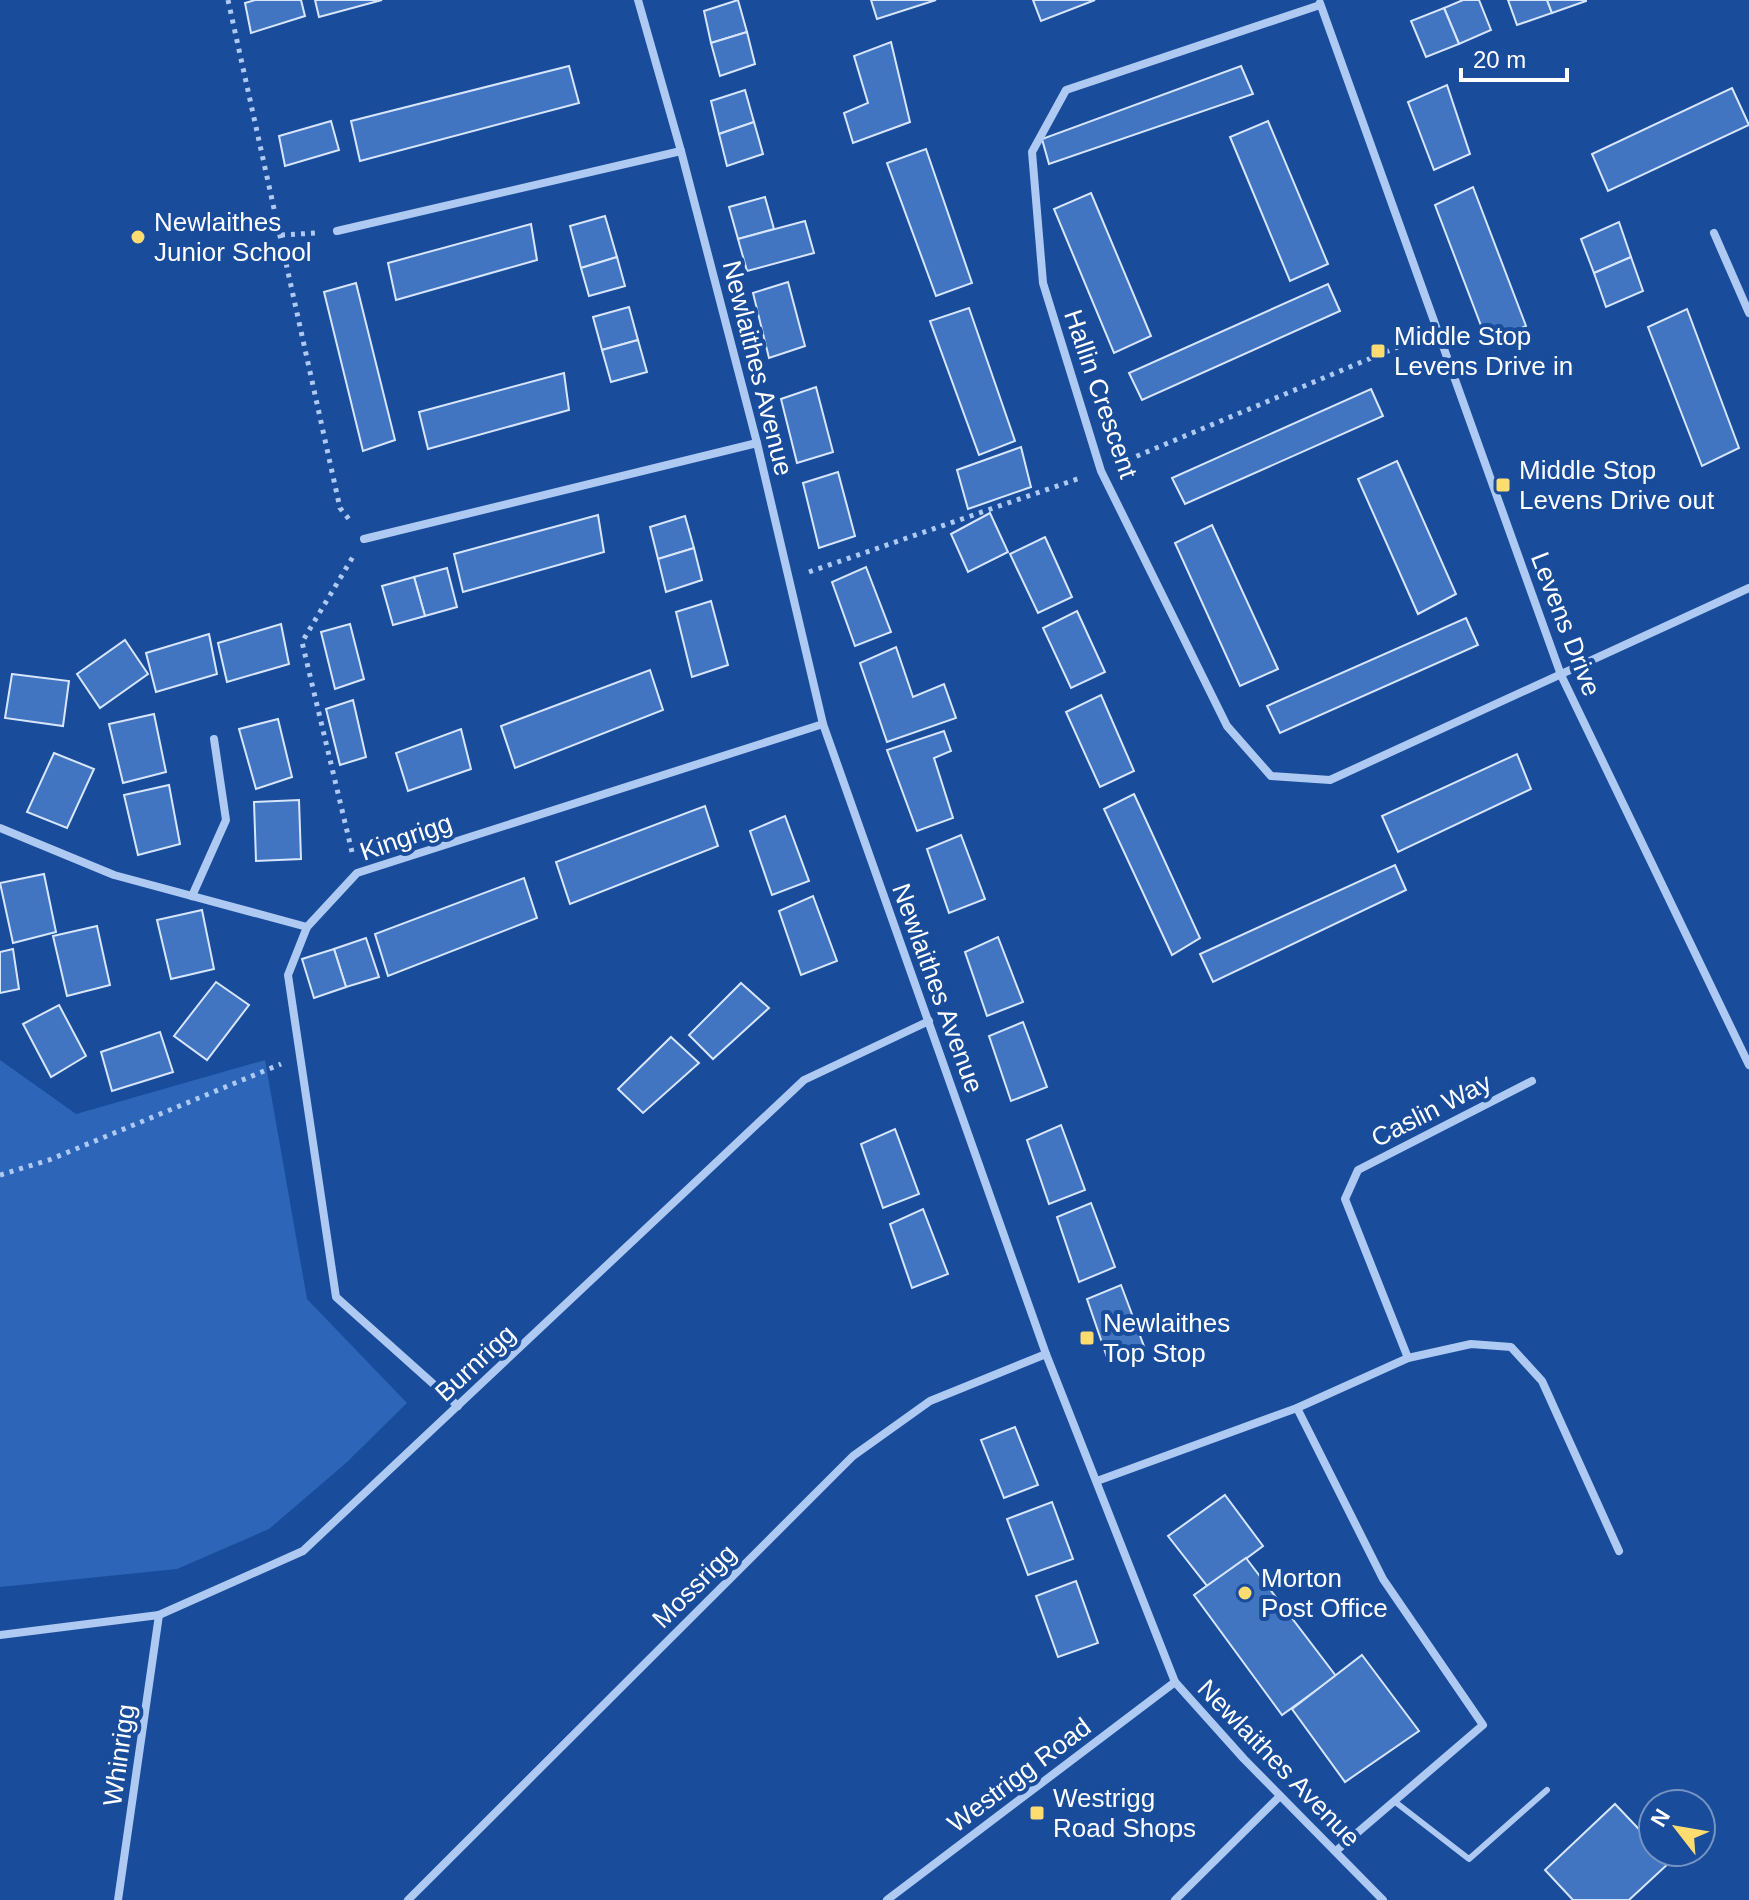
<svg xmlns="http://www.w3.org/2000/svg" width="1749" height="1900" font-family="Helvetica,sans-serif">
	<rect width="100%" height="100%" fill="#194c9b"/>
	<!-- green -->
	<polygon fill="#2d65b8" points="0,1060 76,1114 265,1060 307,1299 407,1403 346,1463 269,1529 177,1569 0,1587"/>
	<!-- building -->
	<g fill="#4275c1" stroke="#d7e6fc" stroke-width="2">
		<polygon points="255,0 301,0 305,16 251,33 245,3"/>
		<polygon points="315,0 382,0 319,17"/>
		<polygon points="738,0 747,32 711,43 704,11"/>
		<polygon points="871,0 936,0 877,19"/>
		<polygon points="1033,0 1095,0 1041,21"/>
		<polygon points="1463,0 1479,0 1491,30 1459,44 1444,8"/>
		<polygon points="1508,0 1547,0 1552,13 1517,25"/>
		<polygon points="1547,0 1586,0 1586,1 1552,13"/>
		<polygon points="1444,8 1459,44 1426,57 1411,21"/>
		<polygon points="747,32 755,64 720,76 711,43"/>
		<polygon points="891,42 910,122 853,143 844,113 868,103 854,56"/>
		<polygon points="569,66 579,103 360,161 351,121"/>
		<polygon points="1241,66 1253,94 1049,164 1042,139"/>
		<polygon points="1447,85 1470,154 1434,170 1408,102"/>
		<polygon points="1732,88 1749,125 1608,191 1592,154"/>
		<polygon points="745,90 754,122 719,134 711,101"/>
		<polygon points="331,121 339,150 285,166 279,136"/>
		<polygon points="1268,121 1328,264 1290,281 1230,137"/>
		<polygon points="754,122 763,154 727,166 719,134"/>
		<polygon points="926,149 972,283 936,296 887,163"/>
		<polygon points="1473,187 1526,326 1488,344 1435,205"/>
		<polygon points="1091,193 1151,336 1114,353 1054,209"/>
		<polygon points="765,197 774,229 738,239 729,207"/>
		<polygon points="605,216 617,257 581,268 570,226"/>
		<polygon points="805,221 814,253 747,271 738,239"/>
		<polygon points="1619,222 1631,257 1594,273 1581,239"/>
		<polygon points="531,224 537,260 396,300 388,263"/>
		<polygon points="617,257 625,286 589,296 581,268"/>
		<polygon points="1631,257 1643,291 1606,307 1594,273"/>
		<polygon points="788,282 805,346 769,358 753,293"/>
		<polygon points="356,283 395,440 363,451 324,292"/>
		<polygon points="1328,284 1340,311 1142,400 1129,373"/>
		<polygon points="629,307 638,340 602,350 593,317"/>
		<polygon points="969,308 1015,441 979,455 930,321"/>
		<polygon points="1687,309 1739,448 1702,466 1648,327"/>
		<polygon points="638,340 647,372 611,382 602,350"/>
		<polygon points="564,373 569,410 428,449 419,412"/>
		<polygon points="816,387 833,452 797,463 781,399"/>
		<polygon points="1371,389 1383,416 1185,504 1172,478"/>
		<polygon points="1021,447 1031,487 968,509 957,470"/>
		<polygon points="1397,461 1456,594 1418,614 1358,479"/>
		<polygon points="838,472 855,536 819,548 803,483"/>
		<polygon points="990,513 1008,552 968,572 951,534"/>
		<polygon points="598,515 604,552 463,592 454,554"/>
		<polygon points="685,516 694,548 658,559 650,527"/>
		<polygon points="1212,525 1278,669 1240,686 1175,543"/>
		<polygon points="1045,537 1072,597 1038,613 1010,554"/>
		<polygon points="694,548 702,580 666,592 658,559"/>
		<polygon points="866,567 891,632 855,646 832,582"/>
		<polygon points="447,568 457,607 425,616 414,577"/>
		<polygon points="414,577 425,616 393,625 382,586"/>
		<polygon points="711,601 728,665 692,677 676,612"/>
		<polygon points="1077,611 1105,672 1071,688 1043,628"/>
		<polygon points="1466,618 1478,645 1280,733 1267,706"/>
		<polygon points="281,624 289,664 227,682 218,643"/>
		<polygon points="350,624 364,679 335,689 321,632"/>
		<polygon points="209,634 217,674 156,692 146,653"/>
		<polygon points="125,640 148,674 100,708 77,674"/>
		<polygon points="896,647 913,697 944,684 956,718 887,742 860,663"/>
		<polygon points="650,670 663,710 515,768 501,726"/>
		<polygon points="12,674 69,681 63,726 5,718"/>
		<polygon points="1101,695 1134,771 1100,787 1066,712"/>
		<polygon points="353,700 366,757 340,765 326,709"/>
		<polygon points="154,714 166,772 123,783 109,724"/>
		<polygon points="278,719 292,777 256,789 239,729"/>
		<polygon points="461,729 471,769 408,791 396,753"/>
		<polygon points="944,731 951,751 934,758 953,818 917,831 887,750"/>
		<polygon points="54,753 94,769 67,828 27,812"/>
		<polygon points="1517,754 1531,789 1398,852 1382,816"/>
		<polygon points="169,785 180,844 138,855 124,795"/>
		<polygon points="1134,794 1200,938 1172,955 1104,809"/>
		<polygon points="299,800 301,859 256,861 254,802"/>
		<polygon points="705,806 718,846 570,904 556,862"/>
		<polygon points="785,816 809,881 772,895 750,831"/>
		<polygon points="961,835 985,899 949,913 927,849"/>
		<polygon points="1395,865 1406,890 1213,982 1200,954"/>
		<polygon points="44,874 56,932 13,943 0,883"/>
		<polygon points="524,878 537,918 388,976 375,934"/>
		<polygon points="813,896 837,961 801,975 779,911"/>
		<polygon points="202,910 214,969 171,979 157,920"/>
		<polygon points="97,926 110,985 67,996 53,936"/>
		<polygon points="998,937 1023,1002 987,1016 965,952"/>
		<polygon points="366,938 379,977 346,987 334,949"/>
		<polygon points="13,949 19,989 0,993 0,952"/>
		<polygon points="334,949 346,987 314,998 302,959"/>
		<polygon points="216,982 249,1005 207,1060 174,1036"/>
		<polygon points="741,983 769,1008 713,1059 689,1035"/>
		<polygon points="59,1005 86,1056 51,1077 23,1024"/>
		<polygon points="1023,1022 1047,1087 1011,1101 989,1036"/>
		<polygon points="160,1032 173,1072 112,1091 101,1052"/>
		<polygon points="671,1037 699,1063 643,1113 618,1089"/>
		<polygon points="1061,1125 1085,1190 1049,1204 1027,1140"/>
		<polygon points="895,1129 919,1194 883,1208 861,1144"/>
		<polygon points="1091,1203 1115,1267 1079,1282 1057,1217"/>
		<polygon points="923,1209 948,1274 912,1288 890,1224"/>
		<polygon points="1121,1285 1145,1349 1109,1363 1087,1299"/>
		<polygon points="1015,1427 1038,1485 1004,1498 981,1440"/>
		<polygon points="1225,1495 1263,1546 1208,1587 1168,1536"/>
		<polygon points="1052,1502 1073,1559 1028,1575 1007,1519"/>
		<polygon points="1246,1558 1336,1676 1282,1715 1194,1595"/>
		<polygon points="1076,1581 1098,1643 1058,1657 1036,1596"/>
		<polygon points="1362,1655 1419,1731 1345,1782 1292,1709"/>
		<polygon points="1615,1804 1653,1844 1653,1852 1661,1852 1670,1862 1629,1900 1573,1900 1545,1870"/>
	</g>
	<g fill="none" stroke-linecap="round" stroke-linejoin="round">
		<!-- path -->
		<g stroke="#afcaf2" stroke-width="5" stroke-dasharray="4 6" stroke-linecap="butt">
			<polyline points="228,0 340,508 352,523"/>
			<polyline points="281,235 316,233"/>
			<polyline points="1118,464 1419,338"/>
			<polyline points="809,572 1083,477"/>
			<polyline points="352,852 302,642 354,555"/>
			<polyline points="0,1175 49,1160 281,1064"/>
		</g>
		<!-- lane -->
		<polyline stroke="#afcaf2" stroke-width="6" points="1394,1801 1469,1859 1547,1790"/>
		<!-- street -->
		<g stroke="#afcaf2" stroke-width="8">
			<polyline points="638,0 681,151 757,443 823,724 1046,1354 1175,1682 1244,1759 1383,1900"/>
			<polyline points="1320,3 1561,675 1749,1065"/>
			<polyline points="1320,5 1066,90 1032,152 1043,283 1101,471 1227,726 1271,776 1330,780 1749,588"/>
			<polyline points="337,231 681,151"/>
			<polyline points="1714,233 1749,313"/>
			<polyline points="364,539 757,443"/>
			<polyline points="0,828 114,875 307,927"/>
			<polyline points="192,896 226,820 214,739"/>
			<polyline points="1408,1358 1345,1199 1358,1170 1532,1081"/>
			<polyline points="458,1406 336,1297 288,975 307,927 357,873 823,724"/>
			<polyline points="1297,1408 1383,1579 1483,1725 1336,1851"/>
			<polyline points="1097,1481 1297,1408 1408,1358 1471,1344 1511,1347 1542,1381 1619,1551"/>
			<polyline points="0,1635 159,1615 303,1551 804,1080 929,1021"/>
			<polyline points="118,1900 159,1615"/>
			<polyline points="408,1900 853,1456 930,1401 1046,1354"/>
			<polyline points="887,1900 1175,1682"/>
			<polyline points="1175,1900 1280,1796"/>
		</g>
	</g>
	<!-- markers -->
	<g fill="#ffdc70" stroke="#194c9b" stroke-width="3">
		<circle cx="138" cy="237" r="8"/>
		<rect x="1370" y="343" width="16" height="16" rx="4"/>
		<rect x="1495" y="477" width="16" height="16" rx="4"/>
		<rect x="1079" y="1330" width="16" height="16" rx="4"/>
		<circle cx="1245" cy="1593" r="8"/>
		<rect x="1029" y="1805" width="16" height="16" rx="4"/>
	</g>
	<g text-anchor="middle" stroke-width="8" stroke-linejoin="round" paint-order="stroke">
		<!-- poi labels -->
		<g font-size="26" fill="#fff" stroke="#194c9b" text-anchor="start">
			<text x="154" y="231">Newlaithes<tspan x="154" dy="30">Junior School</tspan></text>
			<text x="1394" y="345">Middle Stop<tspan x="1394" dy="30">Levens Drive in</tspan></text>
			<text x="1519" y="479">Middle Stop<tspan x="1519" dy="30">Levens Drive out</tspan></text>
			<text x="1103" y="1332">Newlaithes<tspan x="1103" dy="30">Top Stop</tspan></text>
			<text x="1261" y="1587">Morton<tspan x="1261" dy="30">Post Office</tspan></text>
			<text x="1053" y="1807">Westrigg<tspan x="1053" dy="30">Road Shops</tspan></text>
		</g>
		<!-- street labels -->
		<g font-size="26" fill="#fff" stroke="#194c9b">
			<text transform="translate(758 368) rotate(76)" y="9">Newlaithes Avenue</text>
			<text transform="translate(1101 394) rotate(71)" y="9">Hallin Crescent</text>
			<text transform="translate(1566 624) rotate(69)" y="9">Levens Drive</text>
			<text transform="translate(406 837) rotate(-19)" y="9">Kingrigg</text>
			<text transform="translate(938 988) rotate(70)" y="9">Newlaithes Avenue</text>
			<text transform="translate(1431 1110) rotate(-27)" y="9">Caslin Way</text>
			<text transform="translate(475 1363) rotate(-43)" y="9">Burnrigg</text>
			<text transform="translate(694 1586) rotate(-45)" y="9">Mossrigg</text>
			<text transform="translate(119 1755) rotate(-82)" y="9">Whinrigg</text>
			<text transform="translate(1279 1763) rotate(46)" y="9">Newlaithes Avenue</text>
			<text transform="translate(1019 1775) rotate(-37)" y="9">Westrigg Road</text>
		</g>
	</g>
	<!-- north arrow -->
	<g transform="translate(1677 1828) rotate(301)"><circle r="38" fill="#194c9b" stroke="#7594c3" stroke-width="2"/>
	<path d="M0-6L14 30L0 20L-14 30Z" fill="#ffdc70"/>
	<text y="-12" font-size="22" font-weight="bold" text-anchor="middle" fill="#ffffff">N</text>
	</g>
	<!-- scale -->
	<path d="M1461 68v12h106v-12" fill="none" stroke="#ffffff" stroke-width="4"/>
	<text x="1473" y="68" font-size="24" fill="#ffffff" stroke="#194c9b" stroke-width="6" paint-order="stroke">20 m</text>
</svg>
